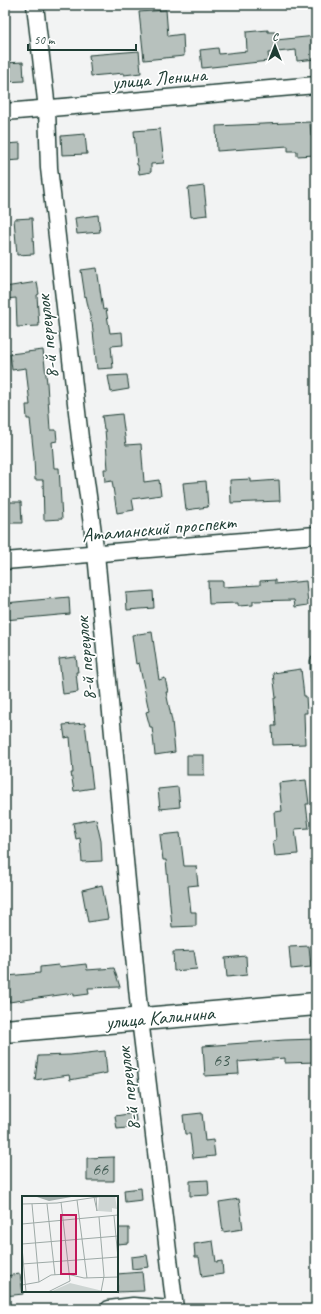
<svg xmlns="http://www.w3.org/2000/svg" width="321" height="1314" font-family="Caveat,sans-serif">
	<rect width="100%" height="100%" fill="#f2f3f3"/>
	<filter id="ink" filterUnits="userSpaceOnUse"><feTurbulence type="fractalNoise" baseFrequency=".025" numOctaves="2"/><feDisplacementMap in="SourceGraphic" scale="8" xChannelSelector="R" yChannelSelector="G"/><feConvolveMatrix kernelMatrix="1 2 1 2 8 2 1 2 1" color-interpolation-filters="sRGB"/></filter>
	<g filter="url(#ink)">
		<!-- building -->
		<g fill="#b7c1bd" stroke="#1f3d34">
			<polygon points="166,10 168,36 183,34 184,56 144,60 139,12"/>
			<polygon points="268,30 268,32 275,32 276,40 316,36 316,59 297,61 296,50 268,53 269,61 202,68 200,50 218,48 219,54 247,51 246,32"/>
			<polygon points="139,51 141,73 124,75 124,73 91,76 89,55"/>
			<polygon points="23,62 24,81 5,82 5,63"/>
			<polygon points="310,122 311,136 316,136 316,155 297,156 297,151 288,151 288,146 217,151 216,126"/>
			<polygon points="160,129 164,163 151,164 151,172 139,174 138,165 137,165 134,131"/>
			<polygon points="85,134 87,154 62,155 61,136"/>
			<polygon points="20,143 20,160 5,161 5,144"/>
			<polygon points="204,186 207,215 191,217 188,188"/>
			<polygon points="98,215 100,232 77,234 75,218"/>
			<polygon points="32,218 34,254 17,255 14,219"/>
			<polygon points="97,268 103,310 106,309 110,333 122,332 123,345 111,346 113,368 97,369 92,322 91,322 86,296 85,297 81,270"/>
			<polygon points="37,282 39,294 37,295 39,326 17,327 16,298 5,299 5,287"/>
			<polygon points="43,350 47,383 50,430 56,430 57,441 52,442 54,468 59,468 62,519 44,520 43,480 35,480 34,458 30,419 27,419 26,405 30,405 26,368 12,370 10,354"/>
			<polygon points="127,375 129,389 111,392 108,376"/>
			<polygon points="122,414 126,445 141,444 144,482 159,480 161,495 132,499 134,510 117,513 112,481 105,482 104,469 108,469 105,429 104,429 102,416"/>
			<polygon points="251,479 251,482 279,480 280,501 231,503 230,480"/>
			<polygon points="206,481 208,507 186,510 183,483"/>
			<polygon points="5,502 21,502 22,523 5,523"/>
			<polygon points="275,580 275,584 306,581 308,605 295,607 294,600 253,601 253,605 238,606 238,603 209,604 208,581 223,581 223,587 260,585 260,581"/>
			<polygon points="153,591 154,608 127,610 126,593"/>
			<polygon points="69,597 70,614 5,620 5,603"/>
			<polygon points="152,632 159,680 165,678 168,692 166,692 172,721 175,752 155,755 152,727 150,727 146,712 149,711 139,663 136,664 132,635"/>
			<polygon points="76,657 78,672 76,672 78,692 63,694 59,659"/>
			<polygon points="301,669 304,696 306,696 307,713 304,713 305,744 273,745 272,726 276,726 274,698 276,698 273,673"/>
			<polygon points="85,723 93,788 74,791 71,773 73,773 70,737 65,738 63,725"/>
			<rect x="187" y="755" width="17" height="20"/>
			<polygon points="306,780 309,804 306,804 309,828 295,829 298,854 275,856 273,841 276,840 274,812 282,811 279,783"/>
			<polygon points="178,787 180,807 160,809 158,789"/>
			<polygon points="96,819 101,841 102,861 82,862 80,838 76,839 73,823"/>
			<polygon points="180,833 184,866 196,866 198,885 188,886 191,912 196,912 196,926 172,927 166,860 163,860 160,835"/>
			<polygon points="102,885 108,919 88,922 82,890"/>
			<polygon points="309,946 311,967 291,969 289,947"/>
			<polygon points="194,951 197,969 174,971 173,952"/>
			<polygon points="246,956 247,975 227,977 225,958"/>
			<polygon points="86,964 87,970 114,968 120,987 88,988 89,994 74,996 74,993 9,1002 7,976 40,973 40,967 58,965 59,967"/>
			<polygon points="316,1039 316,1062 285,1063 285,1058 238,1062 239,1074 205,1076 203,1046 285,1040"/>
			<polygon points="105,1051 107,1073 70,1080 69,1075 35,1080 38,1056 70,1055"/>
			<polygon points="135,1113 137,1127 117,1129 115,1116"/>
			<polygon points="202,1113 205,1141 213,1140 215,1156 193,1158 190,1134 185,1134 183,1115"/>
			<polygon points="114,1157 114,1181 87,1181 87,1158"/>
			<polygon points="208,1180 209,1195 190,1196 190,1181"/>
			<polygon points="141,1188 142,1200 125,1202 124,1190"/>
			<polygon points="239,1199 243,1229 223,1232 219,1202"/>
			<polygon points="117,1228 129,1228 129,1243 117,1244"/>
			<polygon points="213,1241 216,1262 222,1261 223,1274 202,1277 199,1257 195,1257 194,1244"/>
			<polygon points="147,1255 149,1267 132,1269 131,1257"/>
			<polygon points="142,1272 144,1291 117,1292 117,1274"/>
			<polygon points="20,1274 23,1294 5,1296 5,1276"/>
		</g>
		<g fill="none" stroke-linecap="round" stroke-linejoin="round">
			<!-- service casing -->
			<g stroke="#1f3d34" stroke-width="11">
				<polyline id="service" points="315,661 316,706"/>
			</g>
			<!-- minor casing -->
			<g stroke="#1f3d34" stroke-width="19">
				<g id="minor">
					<polyline points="35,5 47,109 49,168 56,228 80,438 96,554 140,1019 175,1309"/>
					<polyline points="5,112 316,85"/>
					<polyline points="5,561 316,535"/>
					<polyline points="109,1309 133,1306 171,1309"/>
				</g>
			</g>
			<!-- secondary casing -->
			<g stroke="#1f3d34" stroke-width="25">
				<polyline id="secondary" points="5,1031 316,1004"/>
			</g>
			<!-- service -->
			<use href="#service" stroke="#fff" stroke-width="8"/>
			<!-- minor -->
			<use href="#minor" stroke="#fff" stroke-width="16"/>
			<!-- secondary -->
			<use href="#secondary" stroke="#fff" stroke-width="22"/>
		</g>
	</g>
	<g text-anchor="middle" stroke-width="3.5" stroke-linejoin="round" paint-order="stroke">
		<!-- number labels -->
		<g font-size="18" fill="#455e56">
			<text x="221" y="1066">63</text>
			<text x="100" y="1175">66</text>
		</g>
		<!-- street labels -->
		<g font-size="20" fill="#1f3d34" stroke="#fff">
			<text transform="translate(159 78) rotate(-5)" y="7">улица Ленина</text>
			<text transform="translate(47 337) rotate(-96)" y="7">8-й переулок</text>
			<text transform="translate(159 528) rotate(-5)" y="7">Атаманский проспект</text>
			<text transform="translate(85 659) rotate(-95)" y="7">8-й переулок</text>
			<text transform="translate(160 1017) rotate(-5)" y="7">улица Калинина</text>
			<text transform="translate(128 1089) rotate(-97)" y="7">8-й переулок</text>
		</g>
	</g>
	<!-- overview -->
	<g transform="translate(22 1196)">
		<rect width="96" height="96" fill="#f2f3f3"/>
		<path d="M93 0 95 13 90 12V16L76 15 77 1ZM48 87 81 95 82 96H28Z" fill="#ced5d3"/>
		<path d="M12 0H55L27 5Z" fill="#a1adaa"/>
		<path fill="none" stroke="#9eaaa7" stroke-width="1" d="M72 1 75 15 74 1M55 4 65 82M0 8 35 7 82 0M10 8 17 86M25 8 33 79M92 20 96 62M77 21 82 80 79 96M0 28 96 19M0 48 96 40M0 51 4 96M0 68 96 61M0 89 17 86 29 79 45 78 62 82 96 81M26 96 48 85 39 6"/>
		<path fill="#c2185b" fill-opacity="0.15" stroke="#c2185b" stroke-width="2" d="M39 19H54V78H39Z"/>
		<rect width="96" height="96" fill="none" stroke="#1f3d34" stroke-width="2"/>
	</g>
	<!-- margin -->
	<rect width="321" height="1314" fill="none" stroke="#fff" stroke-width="20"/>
	<rect x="10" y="10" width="301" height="1294" fill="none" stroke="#1f3d34" stroke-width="1.5" filter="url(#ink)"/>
	<!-- north arrow -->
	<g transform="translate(275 46)" stroke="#ffffff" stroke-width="3" paint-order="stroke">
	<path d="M0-3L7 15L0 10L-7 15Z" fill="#1f3d34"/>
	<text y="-6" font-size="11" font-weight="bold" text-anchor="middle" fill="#1f3d34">С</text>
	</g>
	<!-- scale -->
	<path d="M28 44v6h108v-6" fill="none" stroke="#1f3d34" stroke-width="2"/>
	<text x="34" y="44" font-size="12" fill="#1f3d34" stroke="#ffffff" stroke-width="3" paint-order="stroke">50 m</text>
</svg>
